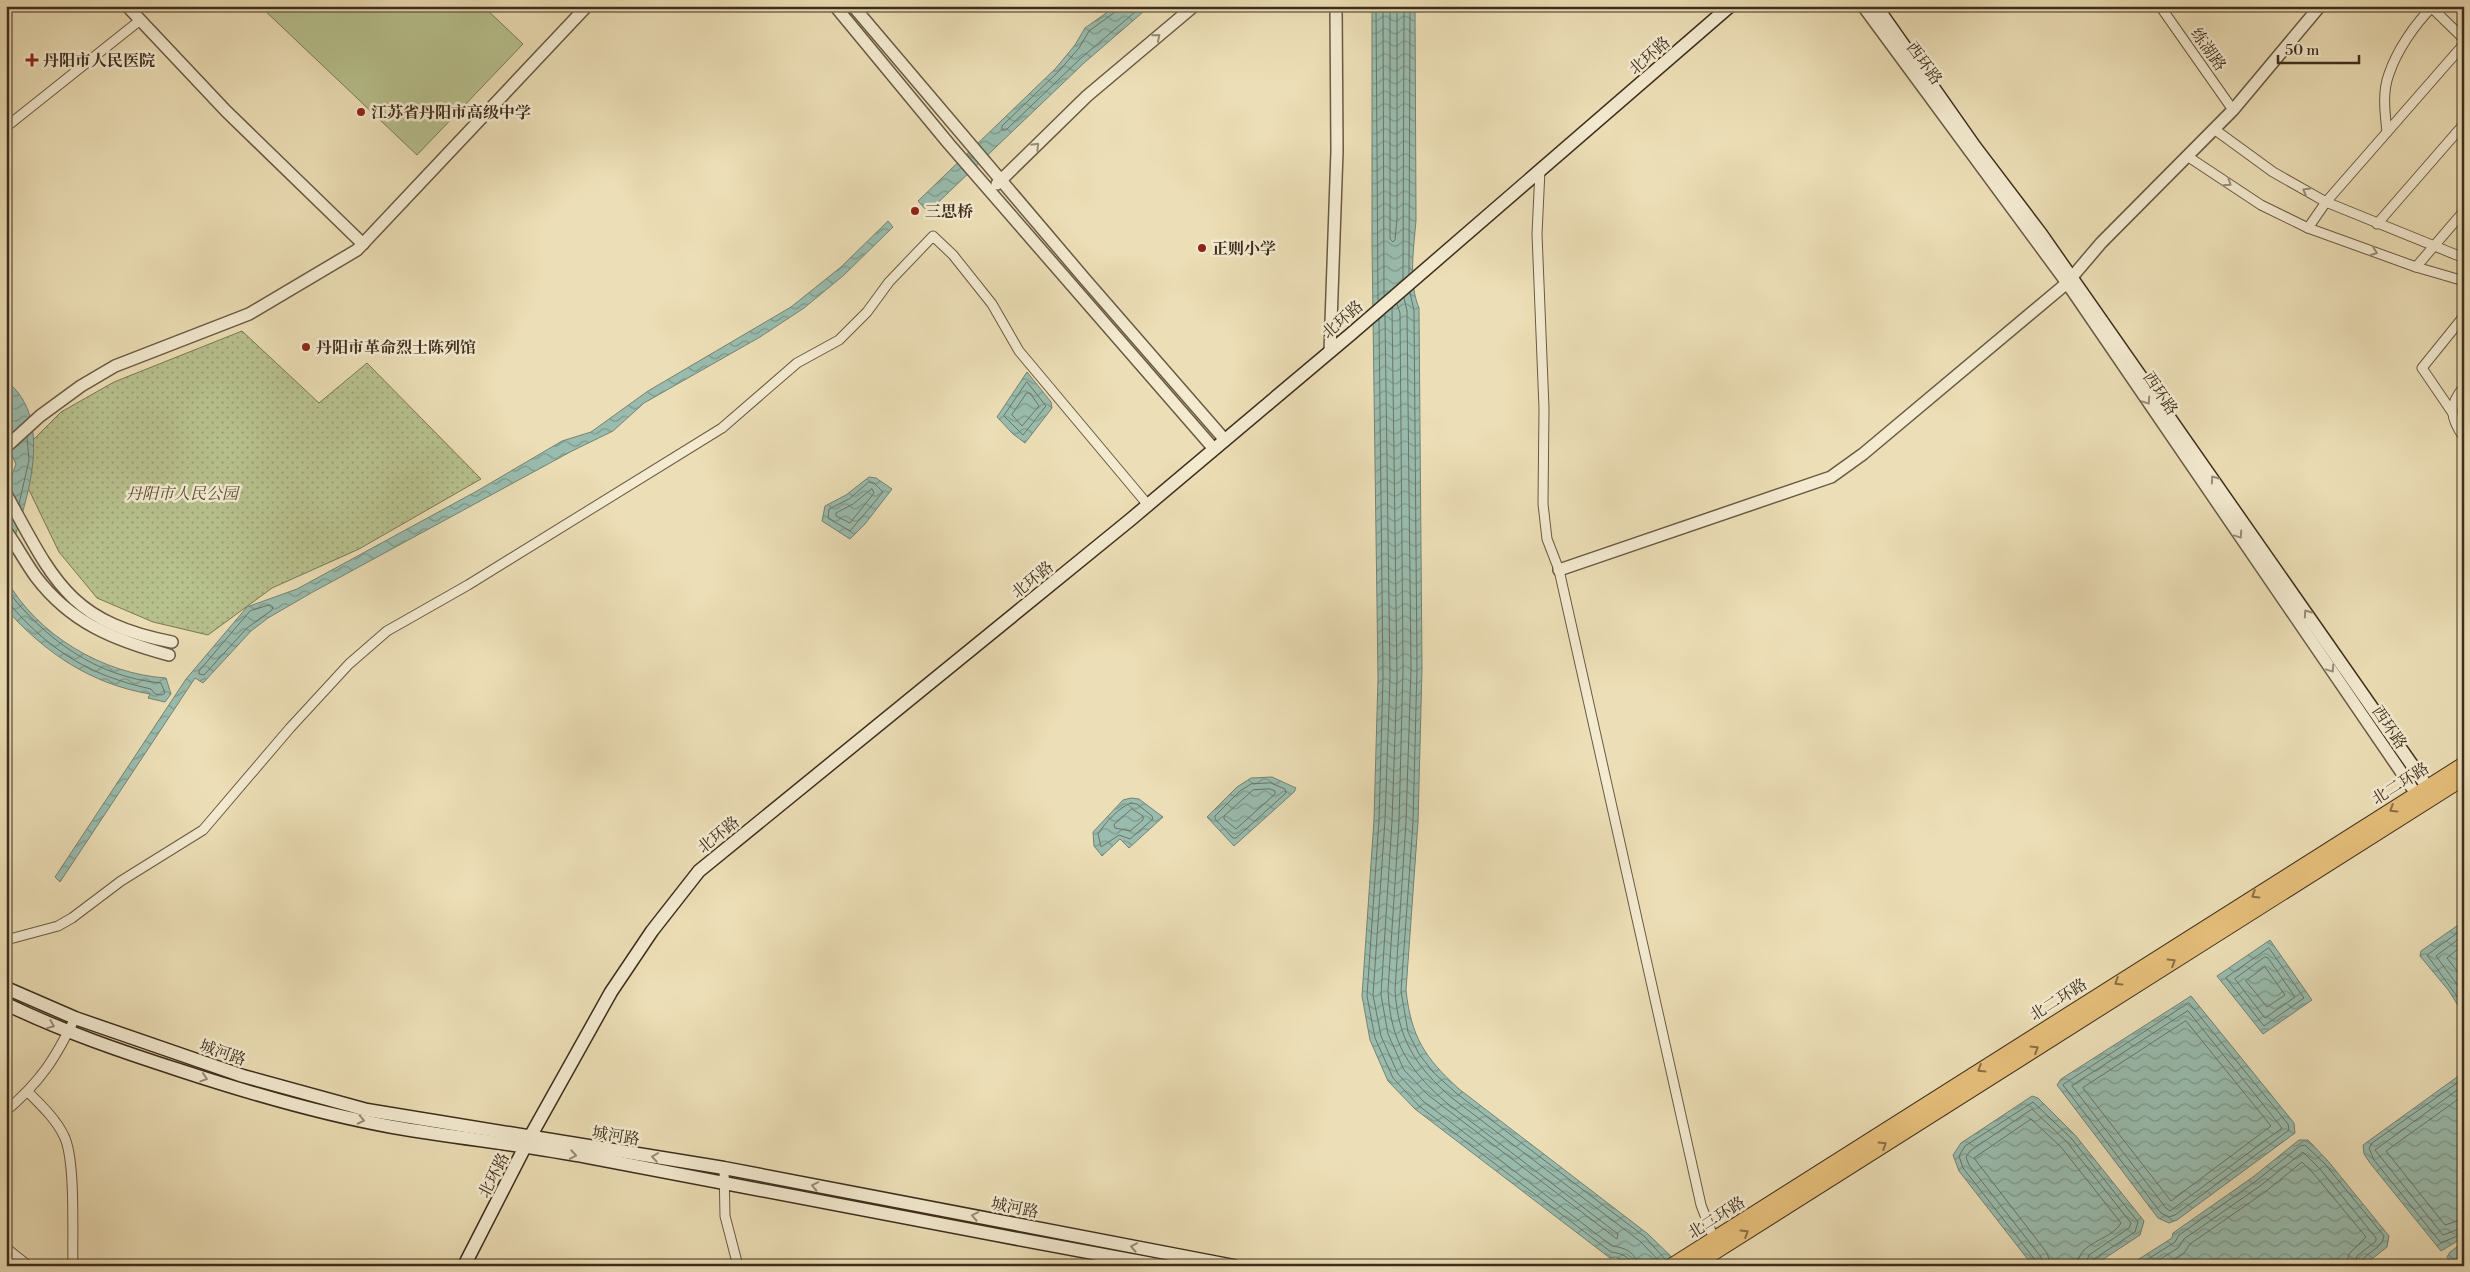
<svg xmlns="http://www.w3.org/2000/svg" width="2470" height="1272" font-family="'Libre Bodoni','Noto Serif SC',serif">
	<defs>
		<pattern id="park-dots" width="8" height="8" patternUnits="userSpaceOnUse" patternTransform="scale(1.25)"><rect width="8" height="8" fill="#b7c18e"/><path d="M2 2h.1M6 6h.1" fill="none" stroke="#969d73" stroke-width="1.8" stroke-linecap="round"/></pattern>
		<pattern id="water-waves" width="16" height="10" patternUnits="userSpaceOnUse" patternTransform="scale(1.25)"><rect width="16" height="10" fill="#99bcae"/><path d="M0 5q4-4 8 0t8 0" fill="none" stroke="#7e998d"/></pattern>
	</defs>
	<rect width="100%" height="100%" fill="#ecdeb6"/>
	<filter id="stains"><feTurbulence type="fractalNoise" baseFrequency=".004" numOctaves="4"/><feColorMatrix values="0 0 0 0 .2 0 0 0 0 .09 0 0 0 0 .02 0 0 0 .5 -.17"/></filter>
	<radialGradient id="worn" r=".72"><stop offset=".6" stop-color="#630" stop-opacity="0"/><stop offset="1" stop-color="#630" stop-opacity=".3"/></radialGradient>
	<!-- green -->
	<polygon fill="#b7c18e" stroke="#7a7856" points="260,6 483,6 523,44 417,155"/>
	<!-- park -->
	<polygon fill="url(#park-dots)" stroke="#7a7856" points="242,331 319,403 367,363 481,479 359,549 272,588 208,635 153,622 97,598 59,552 14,459 61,412 114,382"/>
	<!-- water -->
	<g fill="url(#water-waves)" stroke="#748374">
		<polygon points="1116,6 1150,6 1084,63 928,212 918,201 1056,68 1075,45 1085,28"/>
		<path d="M1372 6H1415L1416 220C1414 247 1408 282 1419 308L1422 669 1418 822 1406 990C1411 1037 1425 1058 1459 1089L1648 1234 1681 1266H1630L1616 1257 1610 1258 1415 1109 1388 1081 1370 1040 1362 996 1374 820 1378 678 1372 244Z"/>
		<polygon points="888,221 893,227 844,275 804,308 760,337 644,403 613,431 572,451 311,593 268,618 251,631 203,683 195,678 60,882 55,877 186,679 247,607 297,589 477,491 562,441 591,432 648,391 791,307 841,267"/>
		<polygon points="1027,372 1051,402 1052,408 1025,443 1013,434 997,417"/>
		<path d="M6 381C58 419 24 513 6 561V491L16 464 6 442Z"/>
		<polygon points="869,477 876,478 892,489 865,524 850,539 822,521 825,506 846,495"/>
		<path d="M6 579C37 635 103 674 166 678L171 694 165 702 148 698 150 694C91 684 45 653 6 609Z"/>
		<polygon points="1272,777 1296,788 1294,792 1234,846 1207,817 1237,787 1251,778"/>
		<polygon points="1131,798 1139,799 1163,817 1129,848 1120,839 1102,856 1094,846 1093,832 1123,800"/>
		<polygon points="2464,921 2464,1015 2449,991 2420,956 2421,951"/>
		<polygon points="2270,940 2312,1000 2263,1034 2217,976"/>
		<polygon points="2191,996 2294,1123 2295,1133 2177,1220 2169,1223 2158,1218 2057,1085 2061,1079"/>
		<polygon points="2464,1072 2464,1237 2441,1251 2370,1163 2364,1154 2363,1145"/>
		<polygon points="2032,1096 2038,1098 2075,1135 2144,1221 2140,1235 2093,1266 2033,1266 1959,1171 1953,1155 1961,1143"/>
		<polygon points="2299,1140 2308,1140 2328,1161 2389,1236 2387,1247 2363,1266 2128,1266 2172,1238 2173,1233 2253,1177"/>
		<polygon points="2464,1242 2464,1266 2453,1266 2447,1257 2450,1252"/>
	</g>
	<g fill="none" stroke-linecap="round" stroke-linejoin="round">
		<!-- shore -->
		<g stroke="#6b7566" stroke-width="1">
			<polyline points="1117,6 1115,12 1089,31 1079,48 1059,71 1002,126 1002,130 1006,130 1080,59 1142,6"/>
			<polyline points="1376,6 1378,300"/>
			<polyline points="1383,6 1384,295"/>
			<polyline points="1390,6 1390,239 1393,242 1395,240 1397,219 1397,6"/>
			<polyline points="1409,274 1410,6"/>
			<polyline points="1403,279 1404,6"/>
			<polyline points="1410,293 1414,310 1417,669 1413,822 1401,991 1408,1032 1419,1054 1433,1072 1456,1093 1645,1237 1666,1260"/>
			<path d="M1404 298 1407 311 1411 669 1406 822 1395 990C1398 1039 1415 1066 1452 1098L1641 1242 1663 1265"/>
			<path d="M1392 308 1397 678 1392 821 1381 995 1388 1034 1404 1070 1428 1095 1617 1239 1618 1234 1448 1104C1409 1071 1390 1041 1388 990L1399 822 1403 669 1400 313 1397 304"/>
			<path d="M1385 315 1390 678 1385 820 1373 995 1381 1036 1398 1074 1423 1101 1612 1246C1624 1247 1637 1253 1638 1266"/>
			<path d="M1379 320 1383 678 1379 820 1367 996 1375 1038 1393 1078 1419 1106 1611 1252C1619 1253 1631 1256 1632 1266"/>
			<polygon points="1027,382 1046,406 1023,435 1004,416"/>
			<polygon points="1027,393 1030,393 1039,406 1022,426 1012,415"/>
			<polygon points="869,482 874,483 883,492 850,531 828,518 829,509 849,499"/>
			<polygon points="872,489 874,493 850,523 836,516 836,513 853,504"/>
			<polyline points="19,504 29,460 27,437"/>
			<path d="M6 589C45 639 96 677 161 683L165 693 162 695 155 694 151 689C91 676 52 652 12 607L6 606"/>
			<polygon points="270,605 273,607 272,610 247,628 204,675 199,674 199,671 250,611"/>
			<polygon points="1271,783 1285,789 1286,793 1236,838 1233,838 1215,819 1215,816 1240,791 1251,784"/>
			<polygon points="1270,789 1275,791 1275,794 1236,829 1224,819 1224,816 1253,790"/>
			<path d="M1131 803 1137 804 1152 816 1153 819 1130 839 1119 835 1101 847 1098 834C1105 823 1119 807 1131 803Z"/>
			<polygon points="1132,809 1143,816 1143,820 1130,831 1115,828 1114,825"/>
			<polyline points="2464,928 2427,955 2464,1006"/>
			<polyline points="2464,935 2436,956 2464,994"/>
			<polyline points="2464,944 2447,958 2464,980"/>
			<polygon points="2269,948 2304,998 2264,1026 2226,978"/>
			<polygon points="2265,957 2268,958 2295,997 2265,1018 2235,979"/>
			<polygon points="2265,967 2285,995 2267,1007 2246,981"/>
			<polygon points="2189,1003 2288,1124 2289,1130 2175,1215 2169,1217 2161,1213 2063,1085"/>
			<polygon points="2188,1011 2282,1128 2170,1211 2166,1208 2072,1086"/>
			<polygon points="2186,1021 2271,1126 2171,1201 2083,1088"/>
			<polyline points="2464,1078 2372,1143 2369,1148 2374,1160 2441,1243 2464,1233"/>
			<polyline points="2464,1085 2375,1150 2443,1235 2464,1227"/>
			<polyline points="2464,1095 2386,1151 2445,1225 2464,1219"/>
			<polyline points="2037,1266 2036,1261 1963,1168 1959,1156 1965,1146 2033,1102 2071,1138 2138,1222 2135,1232 2094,1259 2091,1266"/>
			<polyline points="2043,1266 2041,1257 1969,1165 1966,1157 1970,1151 2032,1109 2067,1142 2131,1223 2129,1228 2089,1255 2085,1266"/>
			<path d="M2051 1266 2047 1253 1974 1158 2031 1119 2061 1147 2121 1223C2111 1241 2078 1241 2077 1266"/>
			<path d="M2137 1266 2175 1242 2179 1235 2256 1181 2300 1146 2305 1145 2325 1164 2384 1236C2382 1251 2362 1252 2360 1266"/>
			<polyline points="2149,1266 2178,1248 2184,1239 2260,1186 2303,1152 2320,1169 2376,1238 2376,1241 2357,1256 2354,1266"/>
			<polyline points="2163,1266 2184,1253 2190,1244 2265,1192 2302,1162 2314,1174 2366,1237 2349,1254 2346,1266"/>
		</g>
		<!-- minor casing -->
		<g stroke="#695a43" stroke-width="11">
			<g id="minor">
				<polyline points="2160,6 2233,110"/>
				<polyline points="2430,6 2464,39"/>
				<polyline points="6,127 139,21"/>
				<polyline points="2214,129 2273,172 2326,202 2464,258"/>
				<path d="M2387 132C2385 113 2382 92 2389 74 2397 50 2415 24 2433 6"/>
				<polyline points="2187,156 2261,205 2308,228 2416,267 2464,281"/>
				<polyline points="1540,170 1537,234 1544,408 1543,504 1547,539 1559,570 1701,1205 1714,1239"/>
				<polyline points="2377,224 2464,124"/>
				<polyline points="2308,228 2326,202 2464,44"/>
				<polyline points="2416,267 2464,211"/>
				<path d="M2464 387C2447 406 2451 419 2464 438"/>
				<polyline points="2452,412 2422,368 2464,316"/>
				<polyline points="6,940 58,926 72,918 121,881 203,830 290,728 349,664 387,631 468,585 722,428 797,363 839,340 867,312 889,282 933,236 953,255 992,304 1019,351 1148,505"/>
				<path d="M28 1092C41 1105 56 1119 64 1136 76 1160 72 1236 73 1266"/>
				<path d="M6 1111C41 1081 55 1059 75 1018"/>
				<polyline points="724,1168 725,1216 738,1266"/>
				<polyline points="6,1248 29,1266"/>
			</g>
		</g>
		<!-- tertiary casing -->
		<g stroke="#695a43" stroke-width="14">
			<g id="tertiary">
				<polyline points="127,6 226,111 363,244"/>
				<polyline points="835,6 949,144 1214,449"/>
				<polyline points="853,6 1084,278 1225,440"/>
				<polyline points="1863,6 2067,283 2421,801"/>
				<polyline points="997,184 1087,96 1194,6"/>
				<polyline points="1330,351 1337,151 1336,6"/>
				<polyline points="6,447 40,416 81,386 115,366 249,314 357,250 587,6"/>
				<path d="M6 494C53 579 68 622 172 642"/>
				<path d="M6 531C17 546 25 562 36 577 71 623 114 640 169 655"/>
				<polyline points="1559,570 1831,477 1863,454 2067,283 2101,243 2233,110 2320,6"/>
			</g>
		</g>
		<!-- secondary casing -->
		<g stroke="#3d2e1d" stroke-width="15">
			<g id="secondary">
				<polyline points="1876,6 1975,147 2041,234 2433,795"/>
				<polyline points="6,988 75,1018 243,1076 367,1110 724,1168 1234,1266"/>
				<path d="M6 1004C62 1031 120 1051 179 1070 249 1093 320 1114 393 1127 458 1138 523 1145 588 1157 779 1193 971 1231 1163 1266"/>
				<polyline points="464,1266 530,1137 611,992 652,931 699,871 1130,520 1351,334 1730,6"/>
			</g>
		</g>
		<!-- primary casing -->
		<g stroke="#3d2e1d" stroke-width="16">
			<g id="primary">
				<polyline points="1671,1266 2464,764"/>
				<polyline points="1693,1266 2464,778"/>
			</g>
		</g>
		<!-- minor -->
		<use href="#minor" stroke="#f3ead0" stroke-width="9"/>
		<!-- tertiary -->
		<use href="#tertiary" stroke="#f3ead0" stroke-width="11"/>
		<!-- secondary -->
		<use href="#secondary" stroke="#f3ead0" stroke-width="12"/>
		<!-- primary -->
		<use href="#primary" stroke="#e6bf7b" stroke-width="14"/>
	</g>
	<!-- one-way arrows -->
	<defs><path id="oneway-chevron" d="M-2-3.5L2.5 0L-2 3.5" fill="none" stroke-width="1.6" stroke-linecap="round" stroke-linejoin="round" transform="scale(1.25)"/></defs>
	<g stroke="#988c76">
		<use href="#oneway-chevron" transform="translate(1157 37) rotate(-40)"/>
		<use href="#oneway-chevron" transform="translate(1036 146) rotate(-45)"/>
		<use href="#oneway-chevron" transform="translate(2228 183) rotate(34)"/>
		<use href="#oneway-chevron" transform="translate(2306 191) rotate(-150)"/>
		<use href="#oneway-chevron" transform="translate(2374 252) rotate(20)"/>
		<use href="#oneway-chevron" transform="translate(2147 401) rotate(56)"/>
		<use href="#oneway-chevron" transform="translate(2214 479) rotate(-125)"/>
		<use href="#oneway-chevron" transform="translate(2239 535) rotate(56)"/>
		<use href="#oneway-chevron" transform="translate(2307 613) rotate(-125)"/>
		<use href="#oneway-chevron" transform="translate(2331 669) rotate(56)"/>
		<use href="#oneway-chevron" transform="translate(51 1025) rotate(22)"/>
		<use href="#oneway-chevron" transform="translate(204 1078) rotate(18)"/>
		<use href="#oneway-chevron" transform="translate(361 1120) rotate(12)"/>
		<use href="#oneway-chevron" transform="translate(573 1155) rotate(10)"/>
		<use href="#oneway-chevron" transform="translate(655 1157) rotate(-171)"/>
		<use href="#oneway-chevron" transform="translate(815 1186) rotate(-169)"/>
		<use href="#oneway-chevron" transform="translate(975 1216) rotate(-169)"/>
		<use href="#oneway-chevron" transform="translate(1134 1247) rotate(-169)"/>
	</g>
	<g stroke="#896f47">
		<use href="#oneway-chevron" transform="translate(2393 809) rotate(148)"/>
		<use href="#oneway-chevron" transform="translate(2255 895) rotate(148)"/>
		<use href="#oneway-chevron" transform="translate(2172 962) rotate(-32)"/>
		<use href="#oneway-chevron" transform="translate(2118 982) rotate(148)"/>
		<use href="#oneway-chevron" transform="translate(2035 1049) rotate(-32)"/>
		<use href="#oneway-chevron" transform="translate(1981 1069) rotate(148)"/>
		<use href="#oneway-chevron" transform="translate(1883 1145) rotate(-32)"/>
		<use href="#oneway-chevron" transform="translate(1745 1233) rotate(-32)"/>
	</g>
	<!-- markers -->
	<g fill="#8f2418" stroke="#f3ead0" stroke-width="2">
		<path d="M29.5 52.5h5v5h5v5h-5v5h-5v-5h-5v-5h5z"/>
		<circle cx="361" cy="112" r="5"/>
		<circle cx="915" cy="211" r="5"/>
		<circle cx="1202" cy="248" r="5"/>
		<circle cx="306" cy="347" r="5"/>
	</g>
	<g text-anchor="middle" stroke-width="5" stroke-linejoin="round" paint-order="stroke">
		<!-- street labels -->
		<g font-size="16" fill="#3d2e1d" stroke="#f3ead0">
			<text transform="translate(2209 49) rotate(55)" y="6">练湖路</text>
			<text transform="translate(1649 55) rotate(-41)" y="6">北环路</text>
			<text transform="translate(1925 63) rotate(54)" y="6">西环路</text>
			<text transform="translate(1342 319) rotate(-41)" y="6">北环路</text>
			<text transform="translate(2161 393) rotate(56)" y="6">西环路</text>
			<text transform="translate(1032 579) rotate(-39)" y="6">北环路</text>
			<text transform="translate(2390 727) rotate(56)" y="6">西环路</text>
			<text transform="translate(2400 783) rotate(-32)" y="6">北二环路</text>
			<text transform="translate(718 834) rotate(-39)" y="6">北环路</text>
			<text transform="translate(2058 999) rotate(-32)" y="6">北二环路</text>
			<text transform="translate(223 1052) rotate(19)" y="6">城河路</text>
			<text transform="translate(616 1135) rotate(9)" y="6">城河路</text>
			<text transform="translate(493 1175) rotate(-63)" y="6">北环路</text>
			<text transform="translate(1015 1207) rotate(11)" y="6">城河路</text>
			<text transform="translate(1716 1217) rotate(-32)" y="6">北二环路</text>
		</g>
		<!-- poi labels -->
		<g font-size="16" font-weight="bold" fill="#3d2e1d" stroke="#f3ead0" text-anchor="start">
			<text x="43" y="66">丹阳市人民医院</text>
			<text x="371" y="118">江苏省丹阳市高级中学</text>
			<text x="925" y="217">三思桥</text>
			<text x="1212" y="254">正则小学</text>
			<text x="316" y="353">丹阳市革命烈士陈列馆</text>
		</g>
		<!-- park labels -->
		<g font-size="16" font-style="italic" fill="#554b34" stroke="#f3ead0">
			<text x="182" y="499">丹阳市人民公园</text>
		</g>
	</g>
	<!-- margin -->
	<rect width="2470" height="1272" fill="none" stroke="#ecdeb6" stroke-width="25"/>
	<rect x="8" y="8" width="2455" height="1257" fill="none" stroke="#3d2e1d" stroke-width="2.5"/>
	<rect x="12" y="12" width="2445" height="1247" fill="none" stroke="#3d2e1d"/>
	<!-- scale -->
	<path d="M2278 55v8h81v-8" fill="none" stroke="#3d2e1d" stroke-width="2.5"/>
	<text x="2285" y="55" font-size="15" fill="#3d2e1d" stroke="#f3ead0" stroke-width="4" paint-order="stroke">50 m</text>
	<rect width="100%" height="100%" filter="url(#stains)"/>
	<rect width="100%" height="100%" fill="url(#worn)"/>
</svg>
